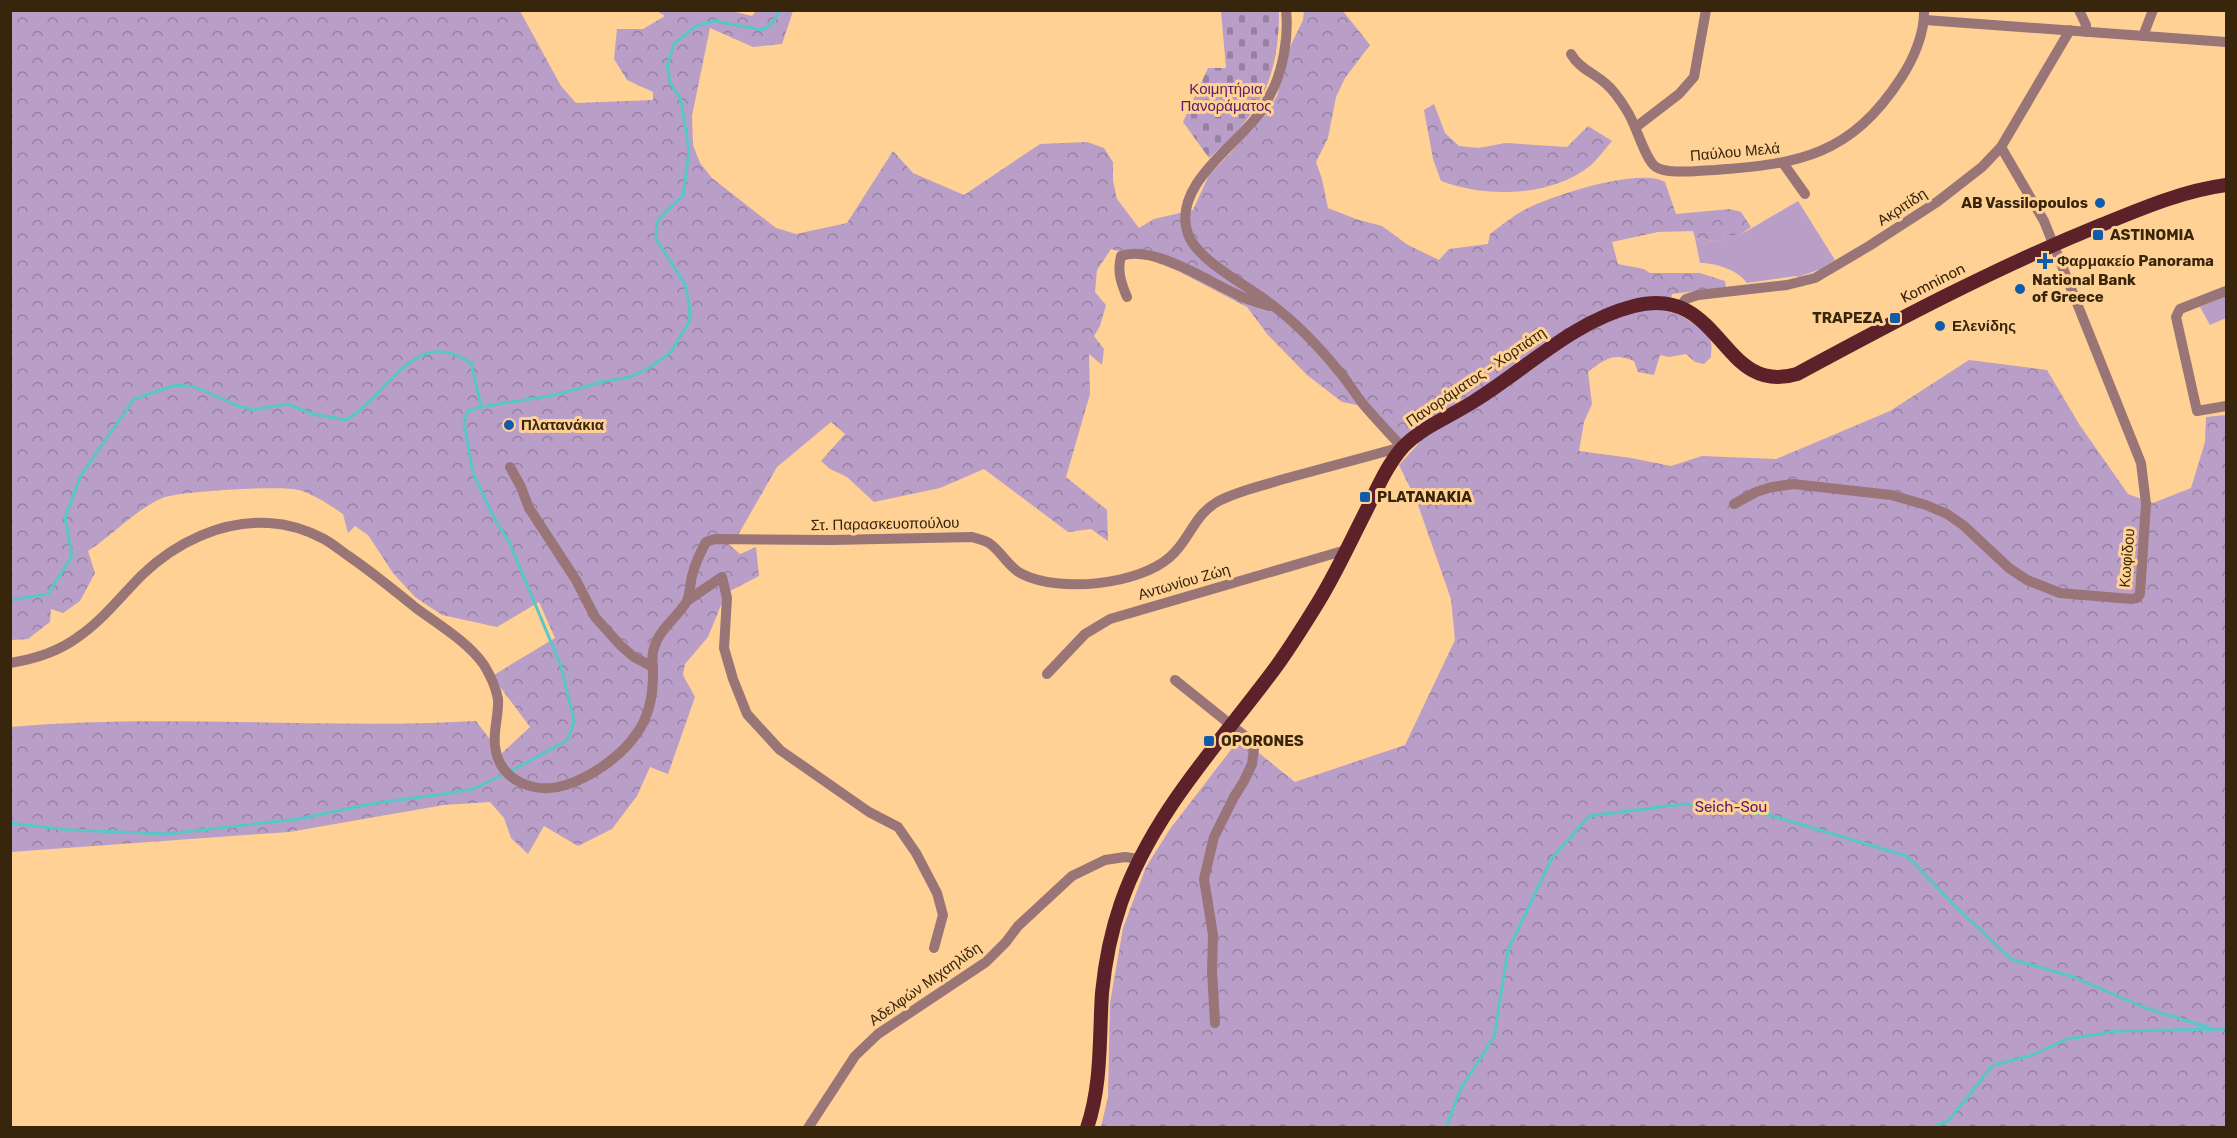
<svg xmlns="http://www.w3.org/2000/svg" width="2237" height="1138" font-family="Rubik,sans-serif">
	<defs>
		<pattern id="forest-crowns" width="20" height="18" patternUnits="userSpaceOnUse" patternTransform="scale(1.5)"><rect width="20" height="18" fill="#b99ec8"/><path d="M2 6a3 3 0 1 1 6 0M12 15a3 3 0 1 1 6 0" fill="none" stroke="#9781a1"/></pattern>
		<pattern id="cemetery-stones" width="16" height="16" patternUnits="userSpaceOnUse" patternTransform="scale(1.5)"><rect width="16" height="16" fill="#b99ec8"/><path d="M2 7V4a2 2 0 0 1 4 0v3zM10 15v-3a2 2 0 0 1 4 0v3z" fill="#9781a1"/></pattern>
	</defs>
	<rect width="100%" height="100%" fill="#ffd194"/>
	<!-- grass -->
	<g fill="#b99ec8">
		<path d="M1798 201 1835 260 1821 269 1798 277 1796 276 1747 283C1738 270 1716 263 1700 263L1695 238 1721 242 1726 235H1740Z"/>
		<polygon points="2226,296 2226,318 2210,325 2200,307"/>
	</g>
	<!-- forest -->
	<g fill="url(#forest-crowns)">
		<path d="M11 11H520L561 86 576 103 653 100V92L627 80 614 59 617 29H643L665 16 657 11H732L752 16 756 11H793L782 44 753 47 710 28 692 116 693 145 700 163 712 178 776 228 796 234 847 223 893 151 913 173 964 195 1040 144 1087 142 1104 148 1113 162V181L1117 199 1139 228 1154 219 1193 210 1209 175 1254 128 1277 96 1289 49 1303 20 1304 11H1343L1370 45 1345 78 1336 97 1328 138 1316 162 1322 179 1328 208 1356 219 1382 226 1408 245 1439 260 1449 249 1488 244 1490 234C1502 225 1515 214 1528 208 1554 195 1639 167 1665 182L1676 214 1730 209 1741 212 1751 227 1740 235H1726L1721 242 1695 238 1693 231 1658 232 1612 242 1618 264 1644 269 1650 273H1700L1725 281 1726 287 1672 294 1669 309C1683 317 1704 327 1711 342 1712 346 1711 353 1711 357L1704 364 1695 362 1686 354 1669 357 1660 355 1654 375 1638 372 1634 361C1613 352 1605 359 1588 372L1592 404 1584 422 1579 451 1631 458 1671 466 1702 456 1776 459 1890 411 1969 360 2047 370 2079 424 2128 494 2153 503 2191 488 2205 442 2206 417 2226 415V1127H1101L1108 1097 1110 1003 1123 928 1146 867 1170 829 1240 738 1295 782 1405 745 1455 640 1451 599 1417 502 1399 465 1419 443 1397 438 1372 408 1342 402 1307 375 1268 335 1247 307 1178 271 1150 260 1111 249 1097 270 1095 292 1106 305 1100 326 1094 336 1104 349 1102 365 1089 354 1090 394 1066 477 1107 510 1108 541 1091 529 1068 532 984 469 940 488 874 502 847 477 830 469 821 461 845 434 831 422 777 467 738 535 725 541 740 554 756 547 759 576 726 593 708 637 685 664 683 675 695 697 668 774 650 767 637 796 612 829 578 846 544 826 528 854 511 838 504 818 490 802 444 805 289 832 11 852V727C165 713 321 730 476 721L501 754 530 727 492 676 555 638 539 602 497 627 442 615 415 597 393 573 368 535 355 526 348 533 343 514C330 505 315 495 299 490 283 485 178 491 162 498 134 511 114 534 88 551L95 573 80 601 63 613 51 609 50 622 28 639 11 640Z"/>
		<path d="M1434 104 1445 133 1459 146 1478 148 1506 143 1567 147 1588 126 1612 141C1605 149 1598 159 1590 166 1551 197 1486 198 1441 181L1433 159 1424 110Z"/>
	</g>
	<!-- cemetery -->
	<path fill="url(#cemetery-stones)" d="M1221 11H1279C1279 79 1260 114 1209 158L1183 122 1208 68H1226Z"/>
	<g fill="none" stroke-linecap="round" stroke-linejoin="round">
		<!-- stream -->
		<g stroke="#57c8c7" stroke-width="3">
			<path d="M10 598 17 599 48 594 72 556 65 518 81 475 134 399 176 385 195 387 236 405 253 410 288 404 313 414 346 420C389 396 413 324 471 363L481 406"/>
			<polyline points="511,771 568,740 574,721 561,666 510,544 493,516 473,473 464,423 468,411 481,407 555,395 605,381 630,377 649,368 671,352 690,320 689,304 685,284 656,239 657,223 661,216 683,196 689,151 681,100 670,82 667,66 674,44 696,26 714,21 762,30 772,24 780,10"/>
			<polyline points="10,823 70,830 167,834 298,819 376,803 444,794 473,789 505,774"/>
			<polyline points="1446,1128 1461,1088 1494,1037 1508,950 1552,858 1589,816 1684,804 1769,815 1907,856 1953,904 2011,959 2074,977 2145,1008 2214,1029"/>
			<polyline points="1931,1128 1948,1121 1993,1065 2030,1056 2067,1039 2118,1031 2226,1029"/>
		</g>
		<!-- minor -->
		<g stroke="#997577" stroke-width="10">
			<path d="M1286 10C1289 36 1283 72 1270 95 1264 107 1256 119 1247 128 1222 155 1173 192 1188 234 1197 261 1249 286 1271 304 1298 324 1321 349 1342 375 1349 384 1356 395 1363 404 1375 418 1388 432 1400 445H1405"/>
			<polyline points="2079,10 2086,25 2086,32"/>
			<polyline points="1925,20 2226,42"/>
			<polyline points="2143,36 2153,10"/>
			<path d="M1571 54C1579 68 1592 72 1605 83 1614 90 1621 101 1627 111 1636 124 1645 160 1656 167 1668 175 1700 170 1715 170 1800 164 1851 155 1901 78 1913 60 1925 33 1924 10"/>
			<polyline points="1636,127 1679,94 1694,77 1706,10"/>
			<polyline points="1783,163 1805,194"/>
			<polyline points="2226,291 2180,309 2176,317 2197,411 2226,406"/>
			<path d="M1127 297C1121 283 1117 271 1121 256 1153 244 1209 282 1238 295 1248 300 1259 303 1269 306"/>
			<polyline points="1680,306 1686,299 1698,295 1787,285 1815,278 1869,246 1937,202 1982,167 2001,147 2070,30"/>
			<polyline points="510,467 521,487 529,508 576,580 595,617 621,646 634,657 653,667"/>
			<polyline points="1734,504 1756,492 1772,487 1793,484 1891,495 1926,505 1947,514 1963,525 2009,568 2027,580 2060,593 2131,599 2137,598 2140,594 2146,504 2141,463 2044,221 2001,147"/>
			<polyline points="688,600 722,577 727,598 724,648 733,679 747,714 780,750 869,812 898,827 916,853 937,893 943,915 934,948"/>
			<path d="M10 663C35 659 58 652 78 637 103 620 121 596 142 575 175 543 222 520 269 523 288 524 307 530 324 539 333 544 341 551 350 557 373 573 394 590 416 608 439 625 468 642 484 665 490 675 496 688 498 699 499 715 493 730 495 746 499 781 535 795 566 785 591 777 622 756 637 733 650 715 653 695 653 674 653 664 651 657 654 648 659 629 677 618 687 601 690 594 690 584 692 576 695 564 700 553 706 542L715 539 832 540 972 537C978 539 984 540 989 543 1002 552 1009 568 1022 574 1060 593 1138 585 1170 557 1190 540 1193 516 1217 502 1235 492 1258 487 1277 481 1320 469 1363 458 1405 446"/>
			<polyline points="1047,674 1085,634 1110,619 1346,550"/>
			<polyline points="1175,680 1246,737 1254,749 1252,764 1244,781 1234,797 1214,837 1204,879 1213,935 1212,971 1215,1023"/>
			<polyline points="808,1128 855,1056 878,1034 986,962 1006,942 1018,926 1072,876 1105,860 1125,857 1139,859"/>
		</g>
		<!-- major -->
		<path stroke="#5d212a" stroke-width="14" d="M1087 1128C1102 1084 1099 1039 1102 993 1105 962 1111 932 1121 903 1152 814 1218 745 1273 671 1288 651 1301 630 1314 609 1334 578 1349 544 1366 511 1377 489 1387 465 1403 447 1423 426 1452 416 1476 400 1527 368 1574 321 1634 306 1723 283 1720 397 1797 374 1895 321 1993 269 2096 227 2138 210 2181 191 2226 185"/>
	</g>
	<!-- markers -->
	<g fill="#105cab" stroke="#ffd194" stroke-width="2">
		<circle cx="2100" cy="203" r="6"/>
		<rect x="2092" y="229" width="12" height="12" rx="3"/>
		<path d="M2042 252h6v6h6v6h-6v6h-6v-6h-6v-6h6z"/>
		<circle cx="2020" cy="289" r="6"/>
		<rect x="1889" y="312" width="12" height="12" rx="3"/>
		<circle cx="1940" cy="326" r="6"/>
		<circle cx="509" cy="425" r="6"/>
		<rect x="1359" y="491" width="12" height="12" rx="3"/>
		<rect x="1203" y="735" width="12" height="12" rx="3"/>
	</g>
	<g text-anchor="middle" stroke-width="6" stroke-linejoin="round" paint-order="stroke">
		<!-- park labels -->
		<g font-size="15" fill="#57216e" stroke="#ffd194">
			<text x="1226" y="94">Κοιμητήρια<tspan x="1226" dy="17">Πανοράματος</tspan></text>
			<text x="1731" y="812">Seich-Sou</text>
		</g>
		<!-- street labels -->
		<g font-size="15" fill="#37250c" stroke="#ffd194">
			<text transform="translate(1735 152) rotate(-5)" y="5">Παύλου Μελά</text>
			<text transform="translate(1902 207) rotate(-33)" y="5">Ακριτίδη</text>
			<text transform="translate(1933 283) rotate(-27)" y="5">Komninon</text>
			<text transform="translate(1476 377) rotate(-34)" y="5">Πανοράματος - Χορτιάτη</text>
			<text transform="translate(885 524) rotate(-1)" y="5">Στ. Παρασκευοπούλου</text>
			<text transform="translate(2127 558) rotate(-85)" y="5">Κωφίδου</text>
			<text transform="translate(1184 582) rotate(-16)" y="5">Αντωνίου Ζώη</text>
			<text transform="translate(925 984) rotate(-35)" y="5">Αδελφών Μιχαηλίδη</text>
		</g>
		<!-- poi labels -->
		<g font-size="15" font-weight="bold" fill="#37250c" stroke="#ffd194" text-anchor="start">
			<text x="2088" y="208" text-anchor="end">AB Vassilopoulos</text>
			<text x="2110" y="240">ASTINOMIA</text>
			<text x="2057" y="266">Φαρμακείο Panorama</text>
			<text x="2032" y="285">National Bank<tspan x="2032" dy="17">of Greece</tspan></text>
			<text x="1883" y="323" text-anchor="end">TRAPEZA</text>
			<text x="1952" y="331">Ελενίδης</text>
			<text x="521" y="430">Πλατανάκια</text>
			<text x="1377" y="502">PLATANAKIA</text>
			<text x="1221" y="746">OPORONES</text>
		</g>
	</g>
	<!-- border -->
	<rect width="2237" height="1138" fill="none" stroke="#37250c" stroke-width="24"/>
</svg>
